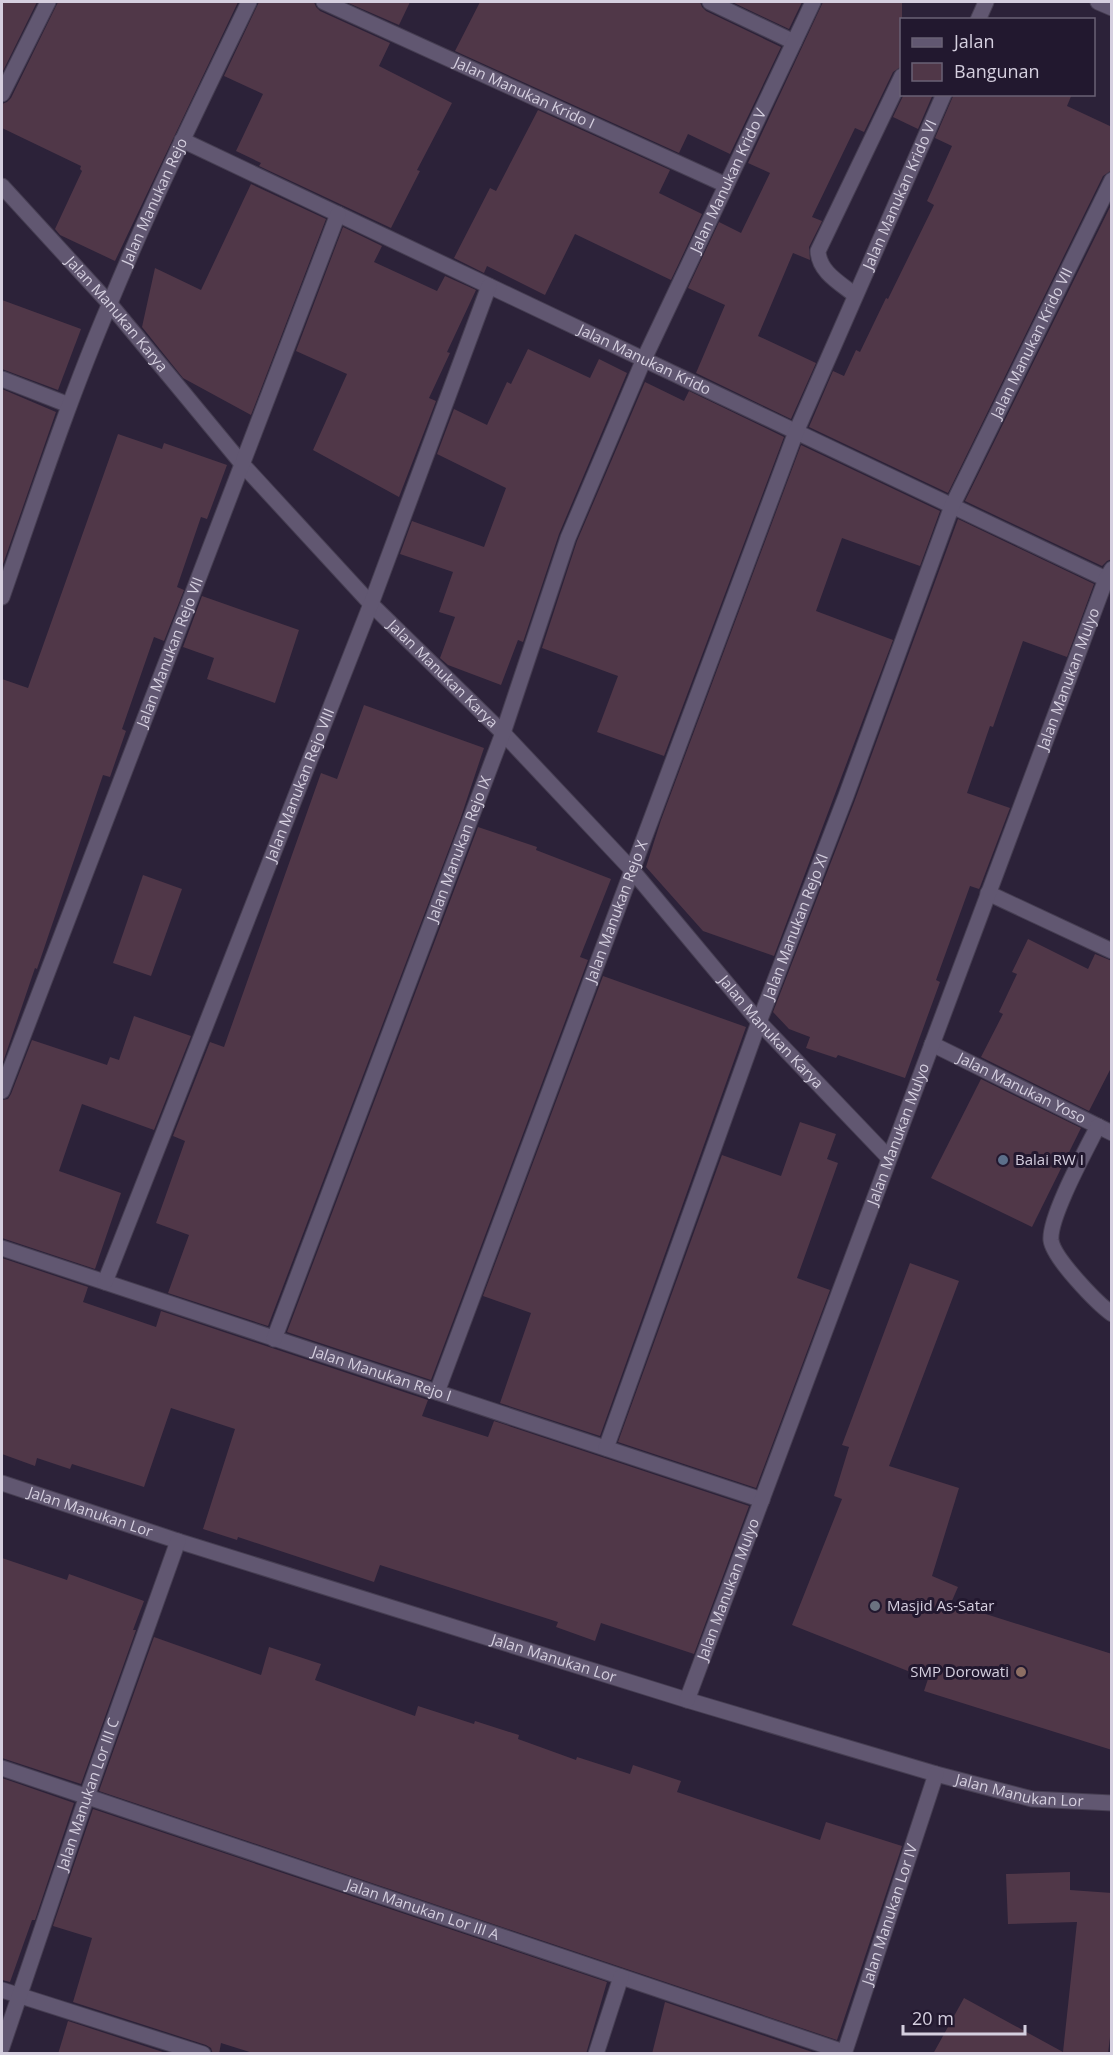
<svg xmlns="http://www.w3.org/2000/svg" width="1113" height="2055" font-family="'Open Sans',sans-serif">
	<rect width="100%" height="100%" fill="#2c2239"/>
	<!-- building -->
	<g fill="#503748">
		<polygon points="2,2 37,2 2,73"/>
		<polygon points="58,2 238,2 115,261 60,235 55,229 82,171 80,169 81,166 2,128 2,104 7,102 11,98"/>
		<polygon points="259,2 314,2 316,7 320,11 390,43 379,66 452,103 417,170 420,171 391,228 259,166 261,163 236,151 263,94 224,76"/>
		<polygon points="346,2 410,2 399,25"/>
		<polygon points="480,2 700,2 702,7 706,11 781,47 730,154 688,134 679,153 455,51"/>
		<polygon points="732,2 802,2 789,29"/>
		<polygon points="823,2 902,2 902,66 893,72 864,132 855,128 812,217 822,221 809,247 810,260 793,253 758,336 816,363 791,419 696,373 725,305 688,288 719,222 741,233 770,173 748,163"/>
		<polygon points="904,94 933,94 918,129 893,117"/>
		<polygon points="954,94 1072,94 1067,106 1112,127 1112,170 1103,176 948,493 809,427 833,371 844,376 856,350 860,352 886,298 888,299 934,205 927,201 952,146 935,138"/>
		<polygon points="538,110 670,170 659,193 702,214 671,280 575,234 545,295 487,266 484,273 454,258 490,188 496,191"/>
		<polygon points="251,184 326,219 251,415 183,378 142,327 155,268 201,290"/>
		<polygon points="1112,203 1112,559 1107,561 1102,566 965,501"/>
		<polygon points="343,227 382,246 374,262 437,291 445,276 476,290 447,352 450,353 429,398 436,401 399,497 313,450 347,374 296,351"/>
		<polygon points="2,300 81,329 58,390 2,369"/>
		<polygon points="528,349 590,378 599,359 627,373 559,534 523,642 518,640 501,685 448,665 440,658 455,617 439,612 453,572 400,554 412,521 484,547 506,488 437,454 454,409 487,425 507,382 511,384"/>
		<polygon points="645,382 684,401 689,391 784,437 664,756 597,732 618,676 542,648 577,541"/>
		<polygon points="2,389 56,412 2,567"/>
		<polygon points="118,434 162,449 164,443 227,465 207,519 201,517 177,587 184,590 164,641 154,637 122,729 126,731 110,777 103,775 37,969 35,968 2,1065 2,679 28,688"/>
		<polygon points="801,445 940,511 920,566 842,538 816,611 893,640 774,956 703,931 646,867 661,820"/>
		<polygon points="958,519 1094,584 1067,657 1023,641 993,727 990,726 967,793 1010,808 980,887 979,889 970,886 936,980 940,982 905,1078 838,1055 836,1058 806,1048 810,1037 789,1029 773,1012 855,800"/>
		<polygon points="202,596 299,630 275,703 207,679 214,658 183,647"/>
		<polygon points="364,705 484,748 460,820 268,1326 168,1293 189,1235 156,1223 185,1141 173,1136 210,1042 224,1047 321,773 337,779"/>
		<polygon points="478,827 537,847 536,850 611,879 580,957 588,960 431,1380 287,1332"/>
		<polygon points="143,875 182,889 151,976 113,963"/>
		<polygon points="1028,939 1088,969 1095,954 1112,961 1112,1066 1089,1111 981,1057 1003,1014 999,1012 1017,974 1012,972"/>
		<polygon points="603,976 746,1027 600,1436 500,1403 531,1313 483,1296"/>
		<polygon points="134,1016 191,1036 154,1130 82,1104 59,1171 121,1193 95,1269 2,1238 2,1100 8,1099 11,1094 32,1040 107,1065 110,1057 119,1060"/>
		<polygon points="981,1079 1081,1128 1032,1227 931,1178"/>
		<polygon points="800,1122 836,1134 827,1159 838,1163 797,1278 830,1290 756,1488 618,1442 722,1155 781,1176"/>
		<polygon points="2,1258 88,1287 83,1302 156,1327 161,1311 428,1400 422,1416 488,1437 494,1421 749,1506 694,1654 601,1623 595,1641 556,1627 558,1622 380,1565 374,1582 238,1537 237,1540 203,1529 235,1429 171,1408 144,1487 72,1464 70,1469 37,1458 35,1466 2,1454"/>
		<polygon points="910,1263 959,1281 889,1466 959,1488 932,1576 958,1587 951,1603 1112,1654 1112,1750 924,1691 928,1679 792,1625 842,1499 834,1496 849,1447 842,1445"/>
		<polygon points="2,1558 67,1580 69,1574 144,1601 133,1630 136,1630 81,1784 2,1758"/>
		<polygon points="154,1637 261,1675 269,1647 321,1664 315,1680 415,1716 418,1706 474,1724 475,1721 519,1735 518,1739 576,1760 577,1757 630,1774 633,1765 681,1781 677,1792 820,1840 826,1822 902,1846 837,2040 99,1791"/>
		<polygon points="2,1778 74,1803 35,1920 32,1920 10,1982 2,1980"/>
		<polygon points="93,1809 607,1982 586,2054 256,2054 221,2043 219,2054 213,2054 211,2048 206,2045 73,2002 92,1938 53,1926"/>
		<polygon points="1070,1872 1070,1890 1112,1893 1112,2021 1108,2054 933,2054 964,1998 1063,2052 1077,1922 1008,1924 1006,1874"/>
		<polygon points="665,2002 818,2054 652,2054"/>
		<polygon points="68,2021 169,2054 58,2054"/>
	</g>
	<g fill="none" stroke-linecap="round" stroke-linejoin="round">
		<!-- minor casing -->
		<g stroke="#463e52" stroke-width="17">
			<g id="minor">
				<path id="s1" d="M324 2 726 185"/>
				<polyline points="710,2 794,42"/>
				<polyline points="1098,2 1112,8"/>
				<polyline points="978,20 986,2"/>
				<polyline points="2,94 48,2"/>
				<path id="s2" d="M182 140 1106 579"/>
				<path id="s3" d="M2 186 109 303 243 465 371 604 503 733 632 870 759 1022 889 1158"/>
				<path d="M855 295C840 283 819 272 818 251L902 76"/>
				<polyline points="2,379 69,405"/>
				<path id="s4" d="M2 597C36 499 69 399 110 303 152 201 201 101 249 2"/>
				<polyline points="988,893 1112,951"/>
				<path id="s5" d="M932 1044 1112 1133"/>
				<path id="s6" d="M2 1091 338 214"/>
				<path d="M1098 1126C1086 1150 1049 1217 1051 1240 1053 1258 1097 1303 1112 1314"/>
				<path id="s7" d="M2 1248 762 1500"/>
				<path id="s8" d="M105 1282 371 604 489 286"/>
				<path id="s9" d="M274 1339 503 733 568 538 644 359 813 2"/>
				<path id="s10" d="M437 1392 796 432 944 94"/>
				<path id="s11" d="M606 1448 759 1022 846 796 952 506 1112 180"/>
				<path id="s12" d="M2 1483 178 1541 687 1700 936 1774 1032 1799 1112 1803"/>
				<path id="s13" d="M687 1700 1106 579 1112 569"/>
				<path id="s14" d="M2 1768 844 2052"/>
				<polyline points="2,1990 203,2054"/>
				<path id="s15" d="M2 2047 87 1796 178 1541"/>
				<polyline points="596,2054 621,1977"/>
				<path id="s16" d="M844 2054 936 1774"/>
			</g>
		</g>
		<!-- minor -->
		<use href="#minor" stroke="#615771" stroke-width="15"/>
	</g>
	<!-- markers -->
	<circle fill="#5c6f8a" stroke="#22182f" stroke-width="2" cx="1003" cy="1160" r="6"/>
	<circle fill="#6b7280" stroke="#22182f" stroke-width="2" cx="875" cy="1606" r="6"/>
	<circle fill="#8d6e63" stroke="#22182f" stroke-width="2" cx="1021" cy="1672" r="6"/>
	<g text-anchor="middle" stroke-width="6" stroke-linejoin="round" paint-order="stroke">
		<!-- street labels -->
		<g font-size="15" fill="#d5cfdf" stroke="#22182f">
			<text dy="5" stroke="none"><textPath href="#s1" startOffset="220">Jalan Manukan Krido I</textPath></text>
			<text dy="5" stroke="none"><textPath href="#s9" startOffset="1245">Jalan Manukan Krido V</textPath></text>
			<text dy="5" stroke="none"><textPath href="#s10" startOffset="1284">Jalan Manukan Krido VI</textPath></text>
			<text dy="5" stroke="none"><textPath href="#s4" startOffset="424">Jalan Manukan Rejo</textPath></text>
			<text dy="5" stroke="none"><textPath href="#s3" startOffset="172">Jalan Manukan Karya</textPath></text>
			<text dy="5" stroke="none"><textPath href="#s11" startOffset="1185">Jalan Manukan Krido VII</textPath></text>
			<text dy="5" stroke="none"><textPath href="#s2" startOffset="512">Jalan Manukan Krido</textPath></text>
			<text dy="5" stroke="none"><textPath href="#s6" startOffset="470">Jalan Manukan Rejo VII</textPath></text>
			<text dy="5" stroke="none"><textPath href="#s3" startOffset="658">Jalan Manukan Karya</textPath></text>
			<text dy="5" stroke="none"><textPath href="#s13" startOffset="1090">Jalan Manukan Mulyo</textPath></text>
			<text dy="5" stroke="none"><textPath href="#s8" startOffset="534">Jalan Manukan Rejo VIII</textPath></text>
			<text dy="5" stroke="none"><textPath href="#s9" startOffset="524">Jalan Manukan Rejo IX</textPath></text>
			<text dy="5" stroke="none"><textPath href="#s10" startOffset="513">Jalan Manukan Rejo X</textPath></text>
			<text dy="5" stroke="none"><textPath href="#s11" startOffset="555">Jalan Manukan Rejo XI</textPath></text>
			<text dy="5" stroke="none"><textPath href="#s3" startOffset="1144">Jalan Manukan Karya</textPath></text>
			<text dy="5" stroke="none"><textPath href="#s5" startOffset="100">Jalan Manukan Yoso</textPath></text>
			<text dy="5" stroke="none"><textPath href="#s13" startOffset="604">Jalan Manukan Mulyo</textPath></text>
			<text dy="5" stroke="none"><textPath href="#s7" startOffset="400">Jalan Manukan Rejo I</textPath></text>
			<text dy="5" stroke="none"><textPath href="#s12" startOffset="93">Jalan Manukan Lor</textPath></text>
			<text dy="5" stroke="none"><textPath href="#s13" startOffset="118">Jalan Manukan Mulyo</textPath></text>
			<text dy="5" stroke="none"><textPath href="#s12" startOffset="579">Jalan Manukan Lor</textPath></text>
			<text dy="5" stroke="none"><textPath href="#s12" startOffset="1064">Jalan Manukan Lor</textPath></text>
			<text dy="5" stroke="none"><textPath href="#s15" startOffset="267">Jalan Manukan Lor III C</textPath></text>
			<text dy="5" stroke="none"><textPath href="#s14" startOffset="444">Jalan Manukan Lor III A</textPath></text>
			<text dy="5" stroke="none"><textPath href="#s16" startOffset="147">Jalan Manukan Lor IV</textPath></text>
		</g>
		<!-- poi labels -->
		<g font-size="15" fill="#d5cfdf" stroke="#22182f" text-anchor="start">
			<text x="1015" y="1165">Balai RW I</text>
			<text x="887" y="1611">Masjid As-Satar</text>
			<text x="1009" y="1677" text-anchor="end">SMP Dorowati</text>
		</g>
	</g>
	<!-- border -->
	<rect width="1113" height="2055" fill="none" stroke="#d5cfdf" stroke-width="6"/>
	<!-- legend -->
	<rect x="900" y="18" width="195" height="78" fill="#22182f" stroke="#6a6175" stroke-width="1.5"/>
	<rect x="912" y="38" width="30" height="9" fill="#615771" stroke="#6a6175" stroke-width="1.5"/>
	<text x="954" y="48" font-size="18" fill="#d5cfdf">Jalan</text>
	<rect x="912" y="63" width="30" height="18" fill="#503748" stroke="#6a6175" stroke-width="1.5"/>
	<text x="954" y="78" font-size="18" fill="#d5cfdf">Bangunan</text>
	<!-- scale -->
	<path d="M903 2025v9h122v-9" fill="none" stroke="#d5cfdf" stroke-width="3"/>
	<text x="912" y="2025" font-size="18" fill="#d5cfdf" stroke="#22182f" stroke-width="4.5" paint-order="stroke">20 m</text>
</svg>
